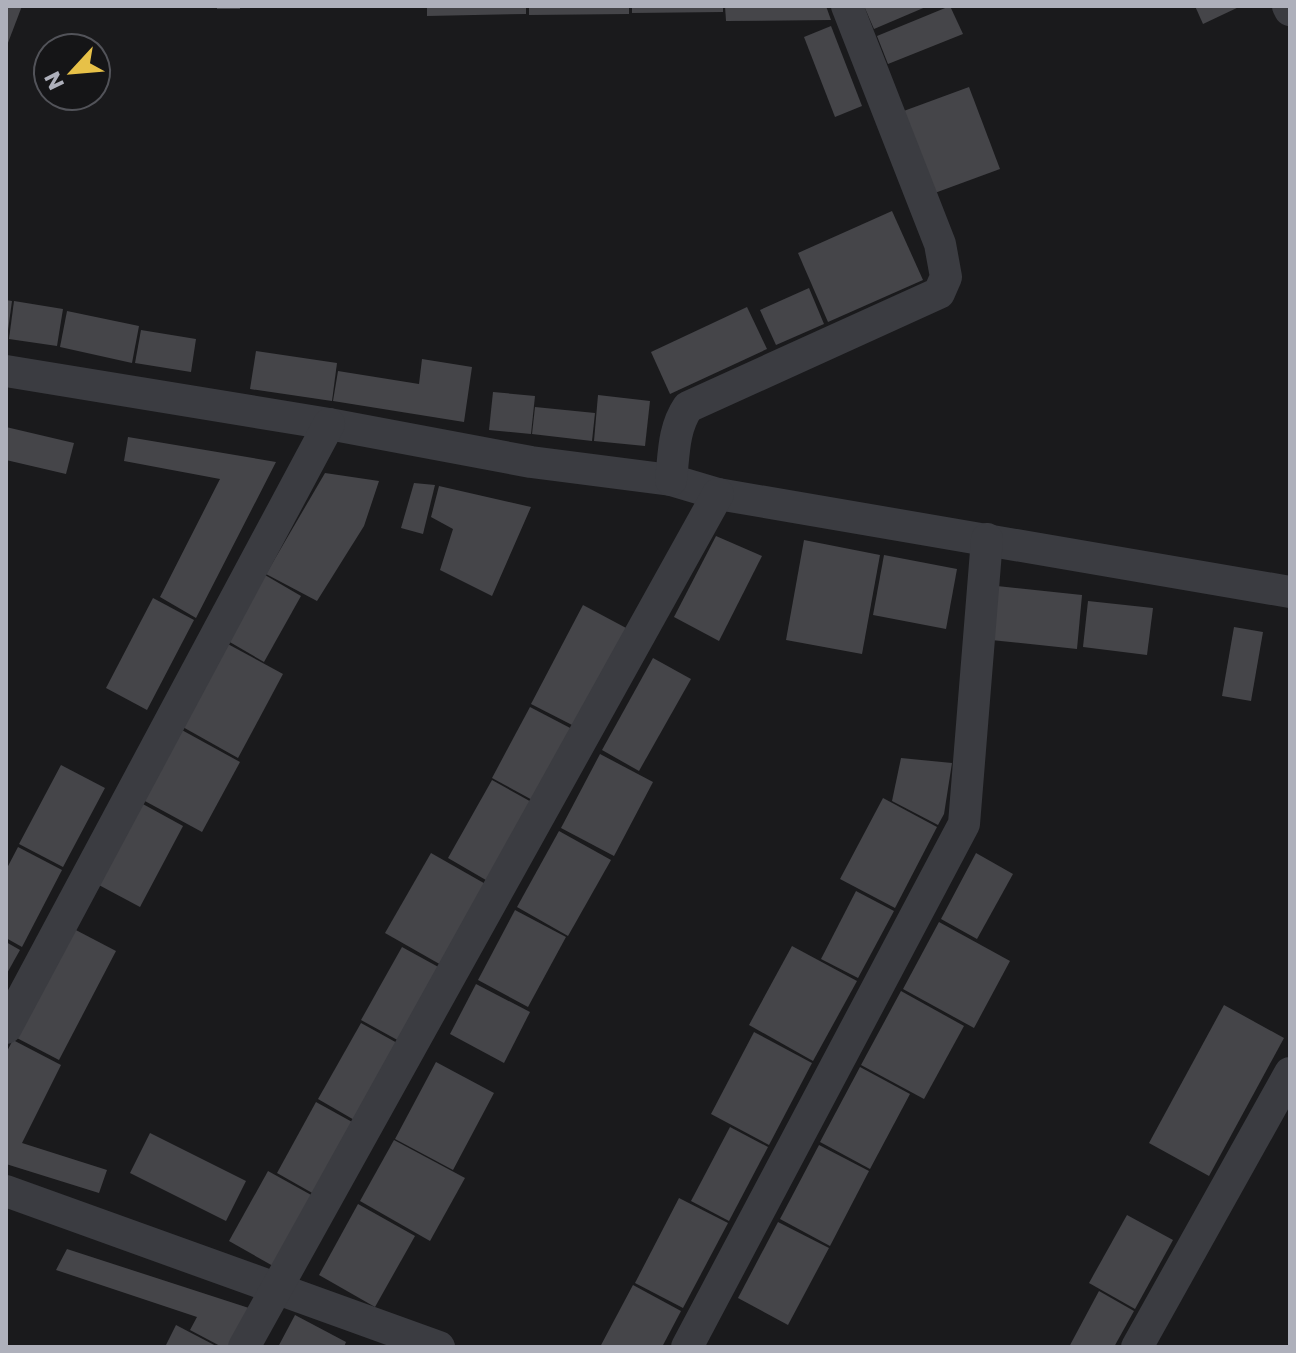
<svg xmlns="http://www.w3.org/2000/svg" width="1296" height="1353" font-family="Poppins,sans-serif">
	<rect width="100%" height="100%" fill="#1a1a1c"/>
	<!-- building -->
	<g fill="#454549">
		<polygon points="6,6 22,6 6,48"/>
		<rect x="217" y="6" width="23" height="3"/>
		<polygon points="427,6 526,6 526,14 427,16"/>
		<polygon points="529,6 629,6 629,14 529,15"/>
		<polygon points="632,6 723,6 723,12 632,13"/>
		<polygon points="725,6 826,6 831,20 726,21"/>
		<polygon points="864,6 928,6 874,29"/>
		<polygon points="950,6 963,34 888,64 877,36"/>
		<polygon points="1195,6 1241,6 1203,24"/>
		<polygon points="831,26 862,106 835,117 804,37"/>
		<polygon points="969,87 1000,169 932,194 901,112"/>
		<polygon points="892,211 923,280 828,322 798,253"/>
		<polygon points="809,288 824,324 776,345 760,310"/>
		<polygon points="6,300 12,301 8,330 6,329"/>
		<polygon points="14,301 63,309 57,346 9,339"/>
		<polygon points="747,307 767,349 670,394 651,352"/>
		<polygon points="67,311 139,326 132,363 60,347"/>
		<polygon points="141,330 196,339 191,372 135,363"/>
		<polygon points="256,351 337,363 332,401 250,389"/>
		<polygon points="422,359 472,367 464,422 333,401 338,371 419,384"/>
		<polygon points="493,392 535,396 531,434 489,430"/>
		<polygon points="598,395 650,401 645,446 594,441"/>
		<polygon points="535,407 595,413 592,441 532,434"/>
		<polygon points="6,427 74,443 66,474 6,460"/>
		<polygon points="128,437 276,462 196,618 160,597 220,479 124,461"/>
		<polygon points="325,473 379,481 364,526 317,601 266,574"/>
		<polygon points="414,483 435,485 423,534 401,528"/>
		<polygon points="439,486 531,507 492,596 440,570 453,529 431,517"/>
		<polygon points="716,536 762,556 719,641 674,617"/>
		<polygon points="804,540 880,555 862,654 786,640"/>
		<polygon points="884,555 957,569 946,629 873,615"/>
		<polygon points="265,575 301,596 264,662 228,641"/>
		<polygon points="997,586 1082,595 1077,649 991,640"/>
		<polygon points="153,598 194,620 147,710 106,688"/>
		<polygon points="1088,601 1153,608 1147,655 1083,647"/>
		<polygon points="583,605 628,629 576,727 531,704"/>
		<polygon points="1234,627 1263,632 1251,701 1222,696"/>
		<polygon points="226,643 283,674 238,758 181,726"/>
		<polygon points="653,658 691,679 639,771 602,750"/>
		<polygon points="530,707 574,730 536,802 492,778"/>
		<polygon points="180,729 240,762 202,832 143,800"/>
		<polygon points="600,754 653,782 614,856 561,828"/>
		<polygon points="901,758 952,763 944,814 938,825 892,801"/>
		<polygon points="61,765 105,788 63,867 19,844"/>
		<polygon points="492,780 535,804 491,883 448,858"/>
		<polygon points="883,798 937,827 895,908 840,879"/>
		<polygon points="141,803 183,826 140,907 97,884"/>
		<polygon points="559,831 611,860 568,936 517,907"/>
		<polygon points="18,847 62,870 22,947 6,938 6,870"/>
		<polygon points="431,853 489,886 443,966 385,933"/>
		<polygon points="976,853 1013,874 977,939 941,919"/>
		<polygon points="856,891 894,911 858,978 821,959"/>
		<polygon points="515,910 566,937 528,1007 478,980"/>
		<polygon points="939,922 1010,961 974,1028 903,989"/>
		<polygon points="72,928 116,951 59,1060 15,1037"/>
		<polygon points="6,942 20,950 6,975"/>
		<polygon points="792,946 857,981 813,1061 749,1025"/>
		<polygon points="402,947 442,969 401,1042 361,1020"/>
		<polygon points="476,984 530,1012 504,1063 450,1034"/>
		<polygon points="901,991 964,1026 924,1099 861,1065"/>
		<polygon points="1224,1005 1284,1038 1209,1176 1149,1143"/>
		<polygon points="361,1023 399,1044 356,1121 318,1099"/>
		<polygon points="754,1032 812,1063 769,1145 711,1114"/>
		<polygon points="13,1040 61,1065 22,1143 107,1170 99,1193 6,1164 6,1053"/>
		<polygon points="436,1062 494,1093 453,1170 395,1139"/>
		<polygon points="860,1067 910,1094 870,1169 820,1142"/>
		<polygon points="316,1102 354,1123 314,1194 277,1173"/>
		<polygon points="730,1127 768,1147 729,1221 691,1201"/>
		<polygon points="150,1133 246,1181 226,1221 130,1173"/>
		<polygon points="394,1140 465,1178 430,1241 360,1201"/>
		<polygon points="819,1145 869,1171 830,1246 780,1219"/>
		<polygon points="268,1171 313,1196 273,1266 229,1241"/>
		<polygon points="679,1198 728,1223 683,1308 635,1283"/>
		<polygon points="358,1204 415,1236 375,1307 319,1275"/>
		<polygon points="1127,1215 1173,1240 1135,1309 1089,1283"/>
		<polygon points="778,1222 829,1248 788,1325 738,1298"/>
		<polygon points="67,1249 252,1309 232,1347 222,1347 190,1330 197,1317 56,1270"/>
		<polygon points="633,1285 681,1311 662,1347 600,1347"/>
		<polygon points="1099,1291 1134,1311 1114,1347 1069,1347"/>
		<polygon points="295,1315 346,1342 344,1347 278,1347"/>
		<polygon points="176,1325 218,1347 165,1347"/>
	</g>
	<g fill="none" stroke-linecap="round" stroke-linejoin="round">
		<!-- street -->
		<g stroke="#3b3c41" stroke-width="32">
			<polyline points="1288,6 1290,10"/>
			<polyline points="6,371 329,424 531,462 671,480 718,494 1290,592"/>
			<path d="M671 480C674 455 673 429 688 407L939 293 946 277 940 244 847 6"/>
			<polyline points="6,1028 329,424"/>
			<polyline points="6,1191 439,1347"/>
			<polyline points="244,1347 718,494"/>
			<polyline points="687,1347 964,824 987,539"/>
			<polyline points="1137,1347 1290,1073"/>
		</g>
	</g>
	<!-- border -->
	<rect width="1296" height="1353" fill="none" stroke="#aeb0bb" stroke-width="16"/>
	<!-- north arrow -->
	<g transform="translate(72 72) rotate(244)"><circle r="38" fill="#151517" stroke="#525359" stroke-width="2"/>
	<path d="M0-6L14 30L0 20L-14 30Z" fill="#e7c148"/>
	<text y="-12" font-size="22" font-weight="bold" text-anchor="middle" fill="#aeb0bb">N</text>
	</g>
</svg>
